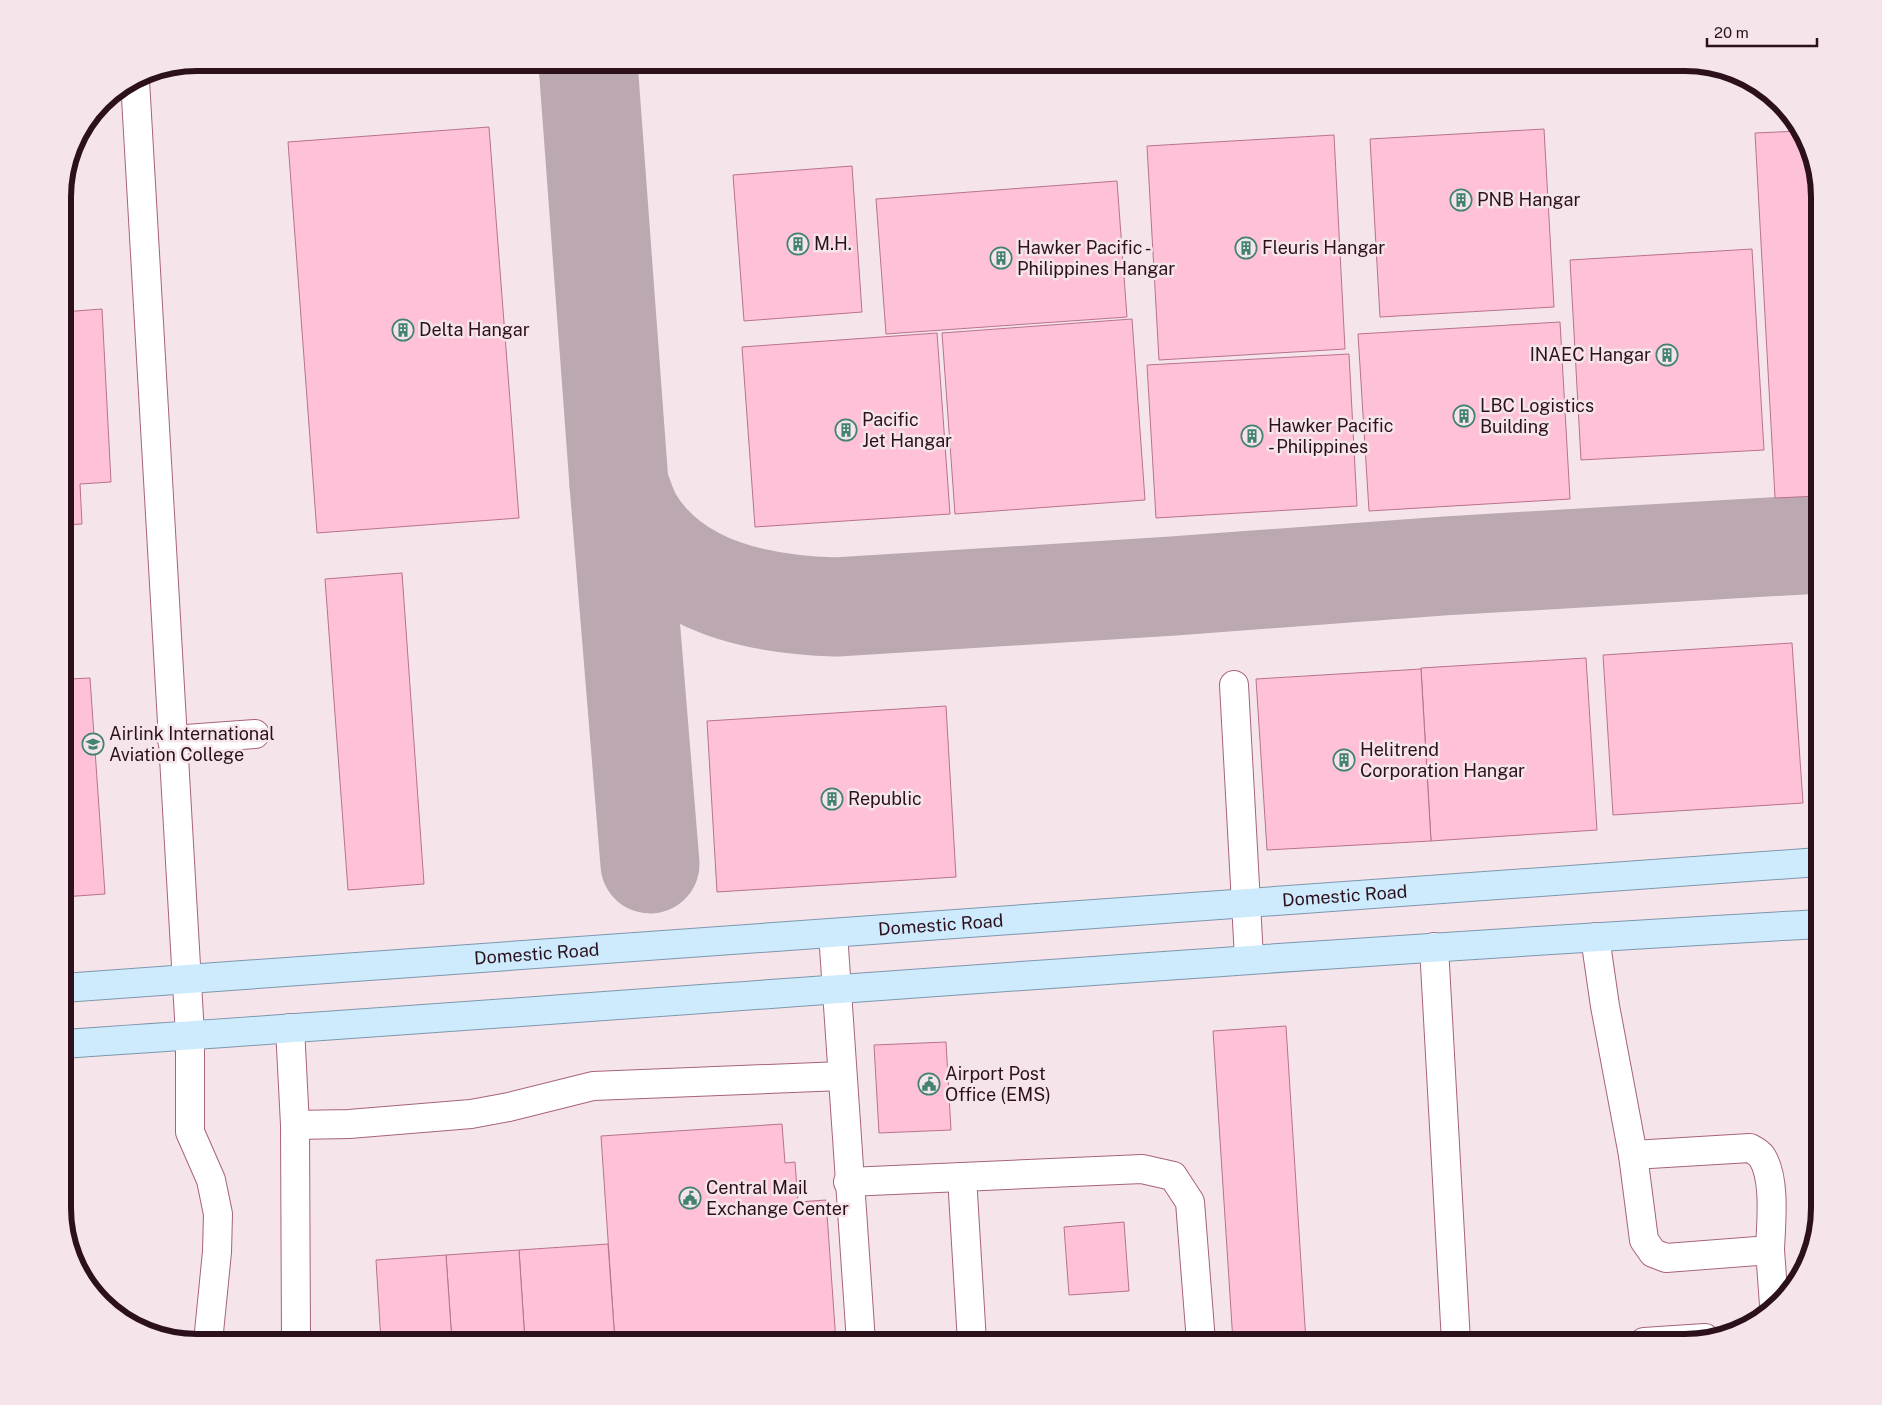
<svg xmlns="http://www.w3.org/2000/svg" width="1882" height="1405" font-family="'Public Sans',sans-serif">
	<rect width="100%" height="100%" fill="#f5e5ea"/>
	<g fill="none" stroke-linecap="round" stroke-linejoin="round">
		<!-- taxiway -->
		<g stroke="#bca8b0" stroke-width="99">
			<path d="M588 63 619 484C623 495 627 508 633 519 674 588 762 605 836 607L1173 586 1444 566 1819 544"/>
			<polyline points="619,484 650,864"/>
		</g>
	</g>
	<!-- building -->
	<g fill="#fec1d7" stroke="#b8728e">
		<polygon points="489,127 519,518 317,533 288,142"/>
		<polygon points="1544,129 1554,307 1380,317 1370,139"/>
		<polygon points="1800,131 1806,138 1819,197 1819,496 1775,498 1755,133"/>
		<polygon points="1334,135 1345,349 1159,360 1147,146"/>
		<polygon points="852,166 862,312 744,321 733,175"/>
		<polygon points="1117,181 1127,317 886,334 876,199"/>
		<polygon points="1752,249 1764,450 1581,460 1570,260"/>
		<polygon points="102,309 111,482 80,484 82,524 63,525 63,312"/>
		<polygon points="1132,319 1145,500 955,514 942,333"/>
		<polygon points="1560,322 1570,499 1369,511 1358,334"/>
		<polygon points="937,333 950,514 755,527 742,347"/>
		<polygon points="1349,354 1357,506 1156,518 1147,365"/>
		<polygon points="402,573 424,884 348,890 325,579"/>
		<polygon points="63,610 65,610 69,679 90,678 105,894 63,897"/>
		<polygon points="1792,643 1803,803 1613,815 1603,655"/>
		<polygon points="1810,649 1819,649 1819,802"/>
		<polygon points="1586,658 1597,830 1431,841 1421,668"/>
		<polygon points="1421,669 1431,841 1267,850 1256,679"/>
		<polygon points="946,706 956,877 717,892 707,721"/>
		<polygon points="1286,1026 1306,1342 1233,1342 1213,1031"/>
		<polygon points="946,1042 951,1130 879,1133 874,1045"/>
		<polygon points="782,1124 785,1163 795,1162 798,1202 826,1200 836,1342 615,1342 601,1136"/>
		<polygon points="1124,1222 1129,1291 1069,1295 1064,1227"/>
		<polygon points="608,1244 615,1342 525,1342 519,1250"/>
		<polygon points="519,1250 525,1342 452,1342 446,1255"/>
		<polygon points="446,1255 452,1342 381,1342 376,1260"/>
		<polygon points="380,1332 381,1342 340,1342 340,1334"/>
	</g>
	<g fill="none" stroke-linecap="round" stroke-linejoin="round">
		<!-- minor casing -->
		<g stroke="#a7627e" stroke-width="30">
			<g id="minor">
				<polyline points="135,80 190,1035 190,1132 211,1180 218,1214 217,1252 208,1342"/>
				<polyline points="1234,685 1249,958"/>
				<polyline points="172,740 255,734"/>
				<polyline points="833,933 861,1342"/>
				<polyline points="1595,937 1605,1006 1633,1155 1644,1240 1653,1253 1666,1258 1770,1250 1774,1305"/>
				<polyline points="1434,947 1456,1342"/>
				<polyline points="290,1028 295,1125"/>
				<path d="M1633 1155 1750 1148C1754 1150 1760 1154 1762 1157 1776 1179 1771 1224 1770 1250"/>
				<polyline points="962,1177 972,1342"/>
				<polyline points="848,1182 1142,1169 1173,1176 1190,1202 1201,1342"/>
				<polyline points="296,1342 295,1125 349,1124 471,1114 509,1107 593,1086 842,1076"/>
				<polyline points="1644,1342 1705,1338"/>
			</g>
		</g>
		<!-- major casing -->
		<g stroke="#7f96ad" stroke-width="30">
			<g id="major">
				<path id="s1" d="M63 988 1819 862"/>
				<path d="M63 1044C648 1005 1233 957 1819 924"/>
			</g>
		</g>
		<!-- minor -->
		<use href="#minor" stroke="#fff" stroke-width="28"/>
		<!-- major -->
		<use href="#major" stroke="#cdebfd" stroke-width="28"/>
	</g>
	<!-- icons -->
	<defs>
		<g id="building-ring" transform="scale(1.125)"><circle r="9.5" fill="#f5e5ea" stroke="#418272" stroke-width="1.5"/><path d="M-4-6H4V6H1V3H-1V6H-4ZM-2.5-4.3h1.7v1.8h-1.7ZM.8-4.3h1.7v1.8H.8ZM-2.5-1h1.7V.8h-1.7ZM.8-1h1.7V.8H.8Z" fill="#418272"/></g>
		<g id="university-ring" transform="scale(1.125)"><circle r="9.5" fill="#f5e5ea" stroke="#418272" stroke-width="1.5"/><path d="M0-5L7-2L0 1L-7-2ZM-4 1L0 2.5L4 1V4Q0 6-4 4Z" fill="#418272"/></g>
		<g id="civic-ring" transform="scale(1.125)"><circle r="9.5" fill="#f5e5ea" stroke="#418272" stroke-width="1.5"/><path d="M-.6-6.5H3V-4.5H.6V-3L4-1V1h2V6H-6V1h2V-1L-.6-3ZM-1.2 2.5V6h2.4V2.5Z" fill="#418272"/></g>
	</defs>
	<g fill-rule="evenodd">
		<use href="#building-ring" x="1461" y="200"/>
		<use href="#building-ring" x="798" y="244"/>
		<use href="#building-ring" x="1246" y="248"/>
		<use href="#building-ring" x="1001" y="258"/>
		<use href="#building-ring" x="403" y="330"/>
		<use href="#building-ring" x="1667" y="355"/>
		<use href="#building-ring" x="1464" y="416"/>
		<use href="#building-ring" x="846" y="430"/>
		<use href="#building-ring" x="1252" y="436"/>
		<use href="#university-ring" x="93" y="744"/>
		<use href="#building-ring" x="1344" y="760"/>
		<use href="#building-ring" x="832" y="799"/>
		<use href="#civic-ring" x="929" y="1084"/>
		<use href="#civic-ring" x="690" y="1198"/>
	</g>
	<g text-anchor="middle" stroke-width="5" stroke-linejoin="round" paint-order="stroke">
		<!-- poi labels -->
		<g font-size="18" fill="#2c111c" stroke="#f5e5ea" text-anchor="start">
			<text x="1477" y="206">PNB Hangar</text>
			<text x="814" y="250">M.H.</text>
			<text x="1017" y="254">Hawker Pacific -<tspan x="1017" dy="21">Philippines Hangar</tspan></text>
			<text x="1262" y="254">Fleuris Hangar</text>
			<text x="419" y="336">Delta Hangar</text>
			<text x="1651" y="361" text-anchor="end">INAEC Hangar</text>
			<text x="1480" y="412">LBC Logistics<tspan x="1480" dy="21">Building</tspan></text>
			<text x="862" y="426">Pacific<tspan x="862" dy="21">Jet Hangar</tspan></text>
			<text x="1268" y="432">Hawker Pacific<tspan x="1268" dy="21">- Philippines</tspan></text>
			<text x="109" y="740">Airlink International<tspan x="109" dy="21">Aviation College</tspan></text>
			<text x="1360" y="756">Helitrend<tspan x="1360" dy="21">Corporation Hangar</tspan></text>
			<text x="848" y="805">Republic</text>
			<text x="945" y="1080">Airport Post<tspan x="945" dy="21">Office (EMS)</tspan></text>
			<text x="706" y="1194">Central Mail<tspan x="706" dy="21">Exchange Center</tspan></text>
		</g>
		<!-- street labels -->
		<g font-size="18" fill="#2c111c" stroke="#f5e5ea">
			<text dy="6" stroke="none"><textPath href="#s1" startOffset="1285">Domestic Road</textPath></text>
			<text dy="6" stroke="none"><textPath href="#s1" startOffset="880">Domestic Road</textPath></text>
			<text dy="6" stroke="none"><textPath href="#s1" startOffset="475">Domestic Road</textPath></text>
		</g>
	</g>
	<!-- crop -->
	<path d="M0 0H1882V1405H0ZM197 71H1685A126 126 0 0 1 1811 197V1208A126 126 0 0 1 1685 1334H197A126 126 0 0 1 71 1208V197A126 126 0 0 1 197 71Z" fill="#f5e5ea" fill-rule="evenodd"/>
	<path fill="none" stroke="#2c111c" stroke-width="6" d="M197 71H1685A126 126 0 0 1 1811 197V1208A126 126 0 0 1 1685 1334H197A126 126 0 0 1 71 1208V197A126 126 0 0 1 197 71Z"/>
	<!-- scale -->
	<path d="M1707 38v8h110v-8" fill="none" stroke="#2c111c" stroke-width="2.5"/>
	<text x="1714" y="38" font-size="15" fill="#2c111c" stroke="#f5e5ea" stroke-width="4" paint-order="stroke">20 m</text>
</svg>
